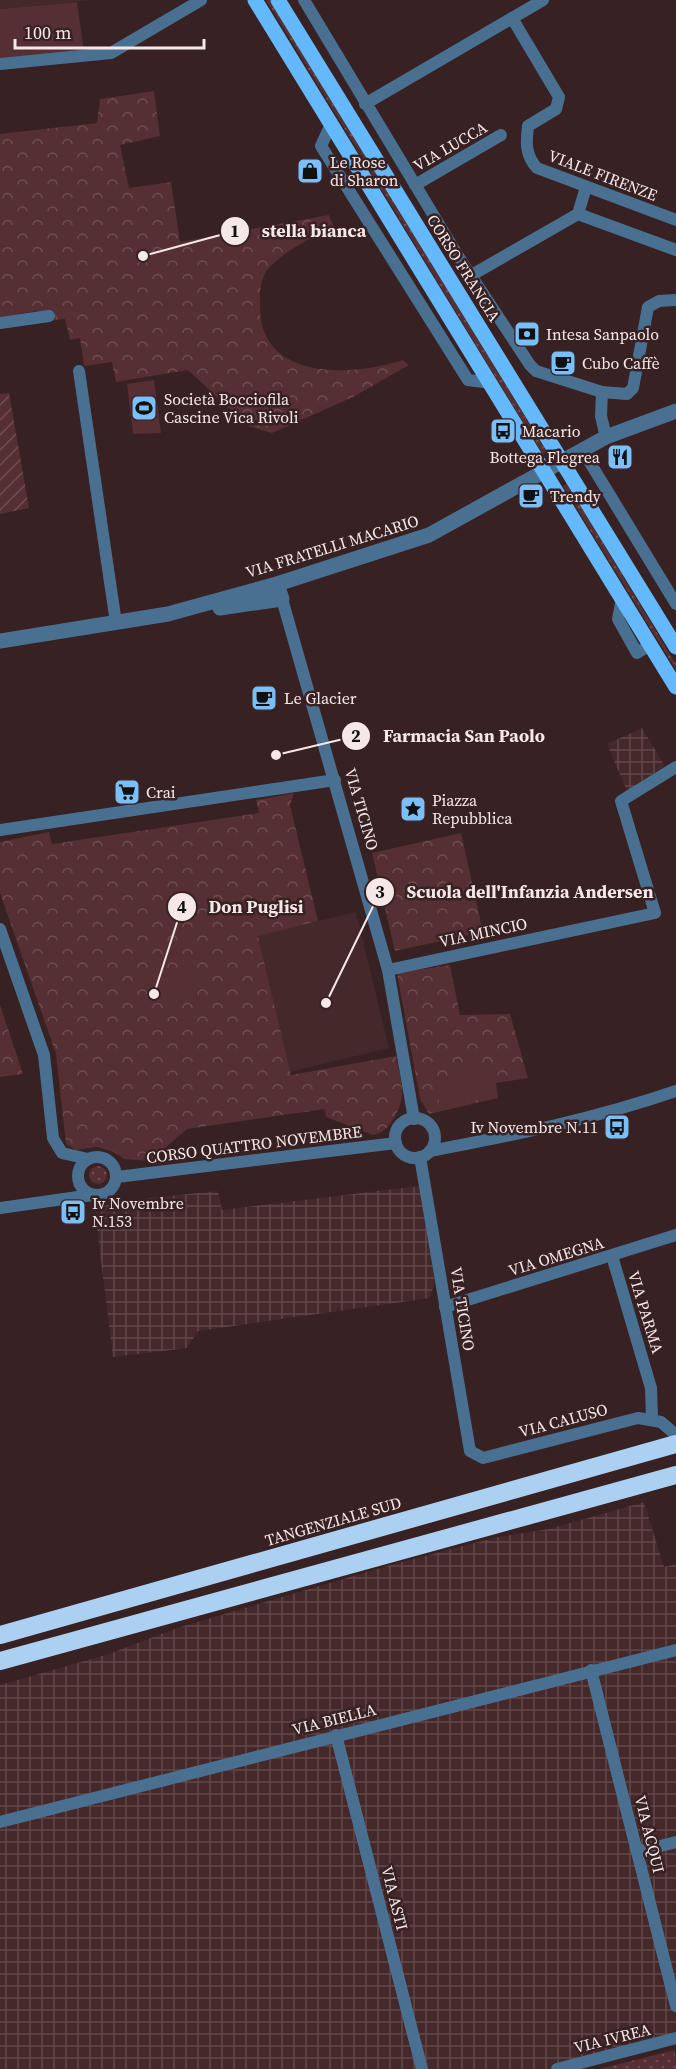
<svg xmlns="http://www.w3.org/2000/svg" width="676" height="2069" font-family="'Source Serif 4',serif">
	<defs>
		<pattern id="industrial-grid" width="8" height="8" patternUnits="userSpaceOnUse" patternTransform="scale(1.5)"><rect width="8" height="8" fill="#452829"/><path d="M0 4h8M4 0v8" fill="none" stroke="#614748"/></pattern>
		<pattern id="grass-dots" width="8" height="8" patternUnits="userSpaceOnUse" patternTransform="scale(1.5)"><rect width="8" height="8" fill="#552f31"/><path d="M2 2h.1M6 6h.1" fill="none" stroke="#6e4d4f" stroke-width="1.8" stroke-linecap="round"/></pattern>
		<pattern id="forest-crowns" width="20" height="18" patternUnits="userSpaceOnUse" patternTransform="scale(1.5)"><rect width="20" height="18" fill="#552f31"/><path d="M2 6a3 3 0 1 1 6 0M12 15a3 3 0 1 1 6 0" fill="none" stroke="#6e4d4f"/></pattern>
		<pattern id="garden-furrows" width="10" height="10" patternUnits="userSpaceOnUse" patternTransform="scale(1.5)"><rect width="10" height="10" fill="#552f31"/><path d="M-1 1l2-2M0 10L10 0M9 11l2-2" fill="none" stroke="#6e4d4f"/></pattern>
	</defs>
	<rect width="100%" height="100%" fill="#372122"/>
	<!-- built -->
	<g fill="#452829">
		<polygon points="0,0 93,0 0,9"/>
		<polygon points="356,912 389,1048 290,1072 258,935"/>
	</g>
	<!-- industrial -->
	<g fill="url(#industrial-grid)">
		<polygon points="642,728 665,766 627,791 607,744"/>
		<polygon points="419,1186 435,1281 430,1298 198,1331 187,1348 113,1357 95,1212 112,1202 218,1191 222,1210"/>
		<polygon points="644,1502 664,1567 676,1564 676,2043 579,2069 0,2069 0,1685 109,1654 177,1628 391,1565 493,1538 549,1529"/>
	</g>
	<!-- grass -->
	<g fill="url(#grass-dots)">
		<polygon points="266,0 270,0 546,451 543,455"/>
		<polygon points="567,484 676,664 676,670 563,486"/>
		<circle cx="98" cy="1175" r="9"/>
		<polygon points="675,2050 676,2069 599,2069"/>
	</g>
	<!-- forest -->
	<g fill="url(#forest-crowns)">
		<path d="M154 91 160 136 120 145 129 188 171 182 180 242 329 215 334 228C312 237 284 251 268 269 259 280 260 296 260 309 262 382 354 376 403 360L409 365 353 397 272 433 248 426 188 370 116 382 112 362 84 366 80 338 70 340 65 319 39 322 37 311 0 317V134L97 123 100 99Z"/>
		<path d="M294 793 290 805 318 921 258 936 291 1075 396 1056C401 1083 408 1097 392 1121 386 1129 383 1133 373 1135L326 1117 325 1109 187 1129 150 1161 124 1159 114 1152 97 1147 76 1150 66 1144 56 1054 0 893V842L49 832 52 844 259 813 256 800Z"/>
		<polygon points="461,833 483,932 395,951 372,853"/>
		<polygon points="450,965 460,1015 510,1014 528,1078 496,1083 498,1098 429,1114 420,1099 397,973"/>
		<polygon points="0,1005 23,1074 0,1077"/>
	</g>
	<!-- garden -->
	<polygon fill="url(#garden-furrows)" points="9,393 29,508 0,514 0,394"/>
	<!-- pitch -->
	<g fill="#552f31">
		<polygon points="77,2 84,52 0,60 0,9"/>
		<polygon points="154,380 161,433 133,434 127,384"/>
		<polygon points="194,972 197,998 153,1003 150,977"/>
		<polygon points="489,1066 497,1095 441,1109 434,1080"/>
	</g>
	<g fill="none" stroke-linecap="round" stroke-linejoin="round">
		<!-- minor -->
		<g stroke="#4a7091" stroke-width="12">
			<polyline points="304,0 458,256 530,365 536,371 602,392 627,394 633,388 648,307 659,301 676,300"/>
			<path d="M512 18 559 97 556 109 528 126C526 142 525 155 537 168L676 220"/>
			<polyline points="0,64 111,53 201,0"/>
			<polyline points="365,104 543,0"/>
			<polyline points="331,124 321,146 468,380 491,383"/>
			<polyline points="415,185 501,135"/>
			<polyline points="578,214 676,250"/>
			<polyline points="470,276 578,214 586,187"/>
			<polyline points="0,323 49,316"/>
			<polyline points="79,371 116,623"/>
			<polyline points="602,392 601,416 606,437"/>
			<polyline points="583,451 676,604"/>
			<polyline points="622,598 618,619 637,653 650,645"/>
			<polyline points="282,599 388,970 414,1119"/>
			<polyline points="0,830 335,780"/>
			<polyline points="0,929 44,1055 53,1138 62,1153 88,1159"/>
			<polyline points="388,970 655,913 621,801 676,767"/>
			<circle cx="415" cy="1138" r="20"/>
			<path d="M430 1151C514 1135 595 1119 676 1091"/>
			<circle cx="97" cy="1176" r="19"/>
			<polyline points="420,1157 470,1451 483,1458 638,1418 661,1422 676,1435"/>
			<polyline points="117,1177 396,1143"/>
			<polyline points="0,1208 92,1195"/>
			<polyline points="612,1256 651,1388 652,1418"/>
			<polyline points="445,1307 676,1235"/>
			<polyline points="591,1670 676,2006"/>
			<polyline points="336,1735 422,2069"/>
			<polyline points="0,1822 676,1650"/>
			<polyline points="637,1852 676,1842"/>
			<polyline points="557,2069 676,2038"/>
		</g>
		<!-- tertiary -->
		<g stroke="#4a7091" stroke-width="15">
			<polyline points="220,608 282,599 277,584"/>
			<polyline points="0,641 168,614 277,584 429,535 606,437 676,411"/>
		</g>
		<!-- primary -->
		<g stroke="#64b8fc" stroke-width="15">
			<polyline points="255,0 676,687"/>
			<polyline points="278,0 676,647"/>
		</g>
		<!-- motorway -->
		<g stroke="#abd0f1" stroke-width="18">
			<polyline points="0,1635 676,1444"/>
			<polyline points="0,1661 676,1475"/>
		</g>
	</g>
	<!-- icons -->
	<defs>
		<g id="shop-square" transform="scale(1.35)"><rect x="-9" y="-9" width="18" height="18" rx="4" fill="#7abff8" stroke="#372122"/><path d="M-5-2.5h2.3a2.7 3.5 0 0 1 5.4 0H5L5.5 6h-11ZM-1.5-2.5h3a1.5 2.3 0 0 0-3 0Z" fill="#111"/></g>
		<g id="bank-square" transform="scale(1.35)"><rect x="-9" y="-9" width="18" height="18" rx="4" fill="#7abff8" stroke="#372122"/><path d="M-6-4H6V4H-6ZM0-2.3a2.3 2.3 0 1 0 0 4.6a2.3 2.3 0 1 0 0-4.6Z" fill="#111"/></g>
		<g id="cafe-square" transform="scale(1.35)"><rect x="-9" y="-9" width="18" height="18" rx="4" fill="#7abff8" stroke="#372122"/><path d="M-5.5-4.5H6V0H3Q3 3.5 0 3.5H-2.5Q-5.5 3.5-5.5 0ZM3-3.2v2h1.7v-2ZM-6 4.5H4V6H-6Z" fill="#111"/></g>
		<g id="stadium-square" transform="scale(1.35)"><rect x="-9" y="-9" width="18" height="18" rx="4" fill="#7abff8" stroke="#372122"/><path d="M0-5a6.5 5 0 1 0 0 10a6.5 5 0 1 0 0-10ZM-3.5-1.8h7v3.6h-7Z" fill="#111"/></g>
		<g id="bus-square" transform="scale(1.35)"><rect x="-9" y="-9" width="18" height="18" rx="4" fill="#7abff8" stroke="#372122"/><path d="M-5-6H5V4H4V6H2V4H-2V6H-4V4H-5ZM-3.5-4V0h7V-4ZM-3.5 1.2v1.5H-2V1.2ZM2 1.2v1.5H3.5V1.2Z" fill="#111"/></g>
		<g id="restaurant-square" transform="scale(1.35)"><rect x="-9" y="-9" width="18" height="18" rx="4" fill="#7abff8" stroke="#372122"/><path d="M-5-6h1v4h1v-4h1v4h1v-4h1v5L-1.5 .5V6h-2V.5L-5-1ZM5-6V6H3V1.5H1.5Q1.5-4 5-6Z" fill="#111"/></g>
		<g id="supermarket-square" transform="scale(1.35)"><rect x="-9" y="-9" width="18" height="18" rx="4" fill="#7abff8" stroke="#372122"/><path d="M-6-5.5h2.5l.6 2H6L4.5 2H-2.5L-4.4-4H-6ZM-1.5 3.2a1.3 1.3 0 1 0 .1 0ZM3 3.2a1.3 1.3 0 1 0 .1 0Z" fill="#111"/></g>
		<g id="sight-square" transform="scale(1.35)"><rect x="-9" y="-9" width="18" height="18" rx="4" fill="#7abff8" stroke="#372122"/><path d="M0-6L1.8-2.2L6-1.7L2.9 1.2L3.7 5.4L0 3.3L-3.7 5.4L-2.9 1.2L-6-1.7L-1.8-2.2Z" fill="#111"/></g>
	</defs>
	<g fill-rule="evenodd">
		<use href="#shop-square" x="310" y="171"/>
		<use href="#bank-square" x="527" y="334"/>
		<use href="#cafe-square" x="563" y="363"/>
		<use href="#stadium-square" x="144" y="408"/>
		<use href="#bus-square" x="503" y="431"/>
		<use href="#restaurant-square" x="620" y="457"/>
		<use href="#cafe-square" x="531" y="496"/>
		<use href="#cafe-square" x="264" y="698"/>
		<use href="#supermarket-square" x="127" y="792"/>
		<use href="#sight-square" x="413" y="809"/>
		<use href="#bus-square" x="617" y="1127"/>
		<use href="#bus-square" x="73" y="1212"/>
	</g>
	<g text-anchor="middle" stroke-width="5" stroke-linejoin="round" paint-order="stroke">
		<!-- street labels -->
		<g font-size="16" fill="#f7e8e8" stroke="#372122">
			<text transform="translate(450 146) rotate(-30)" y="6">VIA LUCCA</text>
			<text transform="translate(603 175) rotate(21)" y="6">VIALE FIRENZE</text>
			<text transform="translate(464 268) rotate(58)" y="6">CORSO FRANCIA</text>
			<text transform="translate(332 546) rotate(-17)" y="6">VIA FRATELLI MACARIO</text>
			<text transform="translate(362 809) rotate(74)" y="6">VIA TICINO</text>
			<text transform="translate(483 932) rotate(-12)" y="6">VIA MINCIO</text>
			<text transform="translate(254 1144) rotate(-7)" y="6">CORSO QUATTRO NOVEMBRE</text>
			<text transform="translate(556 1256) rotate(-17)" y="6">VIA OMEGNA</text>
			<text transform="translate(463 1309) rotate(81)" y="6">VIA TICINO</text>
			<text transform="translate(646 1312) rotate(73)" y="6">VIA PARMA</text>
			<text transform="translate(563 1420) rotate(-15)" y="6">VIA CALUSO</text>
			<text transform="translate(333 1521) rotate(-16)" y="6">TANGENZIALE SUD</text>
			<text transform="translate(334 1719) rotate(-14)" y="6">VIA BIELLA</text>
			<text transform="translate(650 1834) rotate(76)" y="6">VIA ACQUI</text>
			<text transform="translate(395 1898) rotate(76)" y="6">VIA ASTI</text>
			<text transform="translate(612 2038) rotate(-14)" y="6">VIA IVREA</text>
		</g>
		<!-- poi labels -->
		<g font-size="16" fill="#f7e8e8" stroke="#372122" text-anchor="start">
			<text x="330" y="168">Le Rose<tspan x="330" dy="18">di Sharon</tspan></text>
			<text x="546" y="340">Intesa Sanpaolo</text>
			<text x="582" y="369">Cubo Caffè</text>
			<text x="164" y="405">Società Bocciofila<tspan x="164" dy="18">Cascine Vica Rivoli</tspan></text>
			<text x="522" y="437">Macario</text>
			<text x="600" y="463" text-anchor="end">Bottega Flegrea</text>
			<text x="550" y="502">Trendy</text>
			<text x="284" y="704">Le Glacier</text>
			<text x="146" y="798">Crai</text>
			<text x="432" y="806">Piazza<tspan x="432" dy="18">Repubblica</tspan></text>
			<text x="598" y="1133" text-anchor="end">Iv Novembre N.11</text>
			<text x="92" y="1209">Iv Novembre<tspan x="92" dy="18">N.153</tspan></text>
		</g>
	</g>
	<!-- callouts -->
	<path fill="none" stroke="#f7e8e8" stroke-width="2" d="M143 256L235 231M276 755L356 736M326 1003L380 892M154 994L182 907"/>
	<g fill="#f7e8e8" stroke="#372122" stroke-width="2">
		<circle cx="143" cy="256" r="6"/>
		<circle cx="276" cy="755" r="6"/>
		<circle cx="326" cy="1003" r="6"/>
		<circle cx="154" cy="994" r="6"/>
		<circle cx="235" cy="231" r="15"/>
		<circle cx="356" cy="736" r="15"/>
		<circle cx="380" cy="892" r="15"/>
		<circle cx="182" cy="907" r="15"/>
	</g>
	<g font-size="18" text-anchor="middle" font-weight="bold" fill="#111">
		<text x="235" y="237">1</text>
		<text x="356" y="742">2</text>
		<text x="380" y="898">3</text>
		<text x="182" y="913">4</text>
	</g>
	<g font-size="18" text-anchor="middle" font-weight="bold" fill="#f7e8e8" stroke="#372122" stroke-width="5" stroke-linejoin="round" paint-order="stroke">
		<text x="314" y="237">stella bianca</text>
		<text x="464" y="742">Farmacia San Paolo</text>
		<text x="530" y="898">Scuola dell'Infanzia Andersen</text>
		<text x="256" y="913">Don Puglisi</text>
	</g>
	<!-- scale -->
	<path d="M15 39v9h189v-9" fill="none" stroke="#f7e8e8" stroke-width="3"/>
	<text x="24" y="39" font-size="18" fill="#f7e8e8" stroke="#372122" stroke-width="4.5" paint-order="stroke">100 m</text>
</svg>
